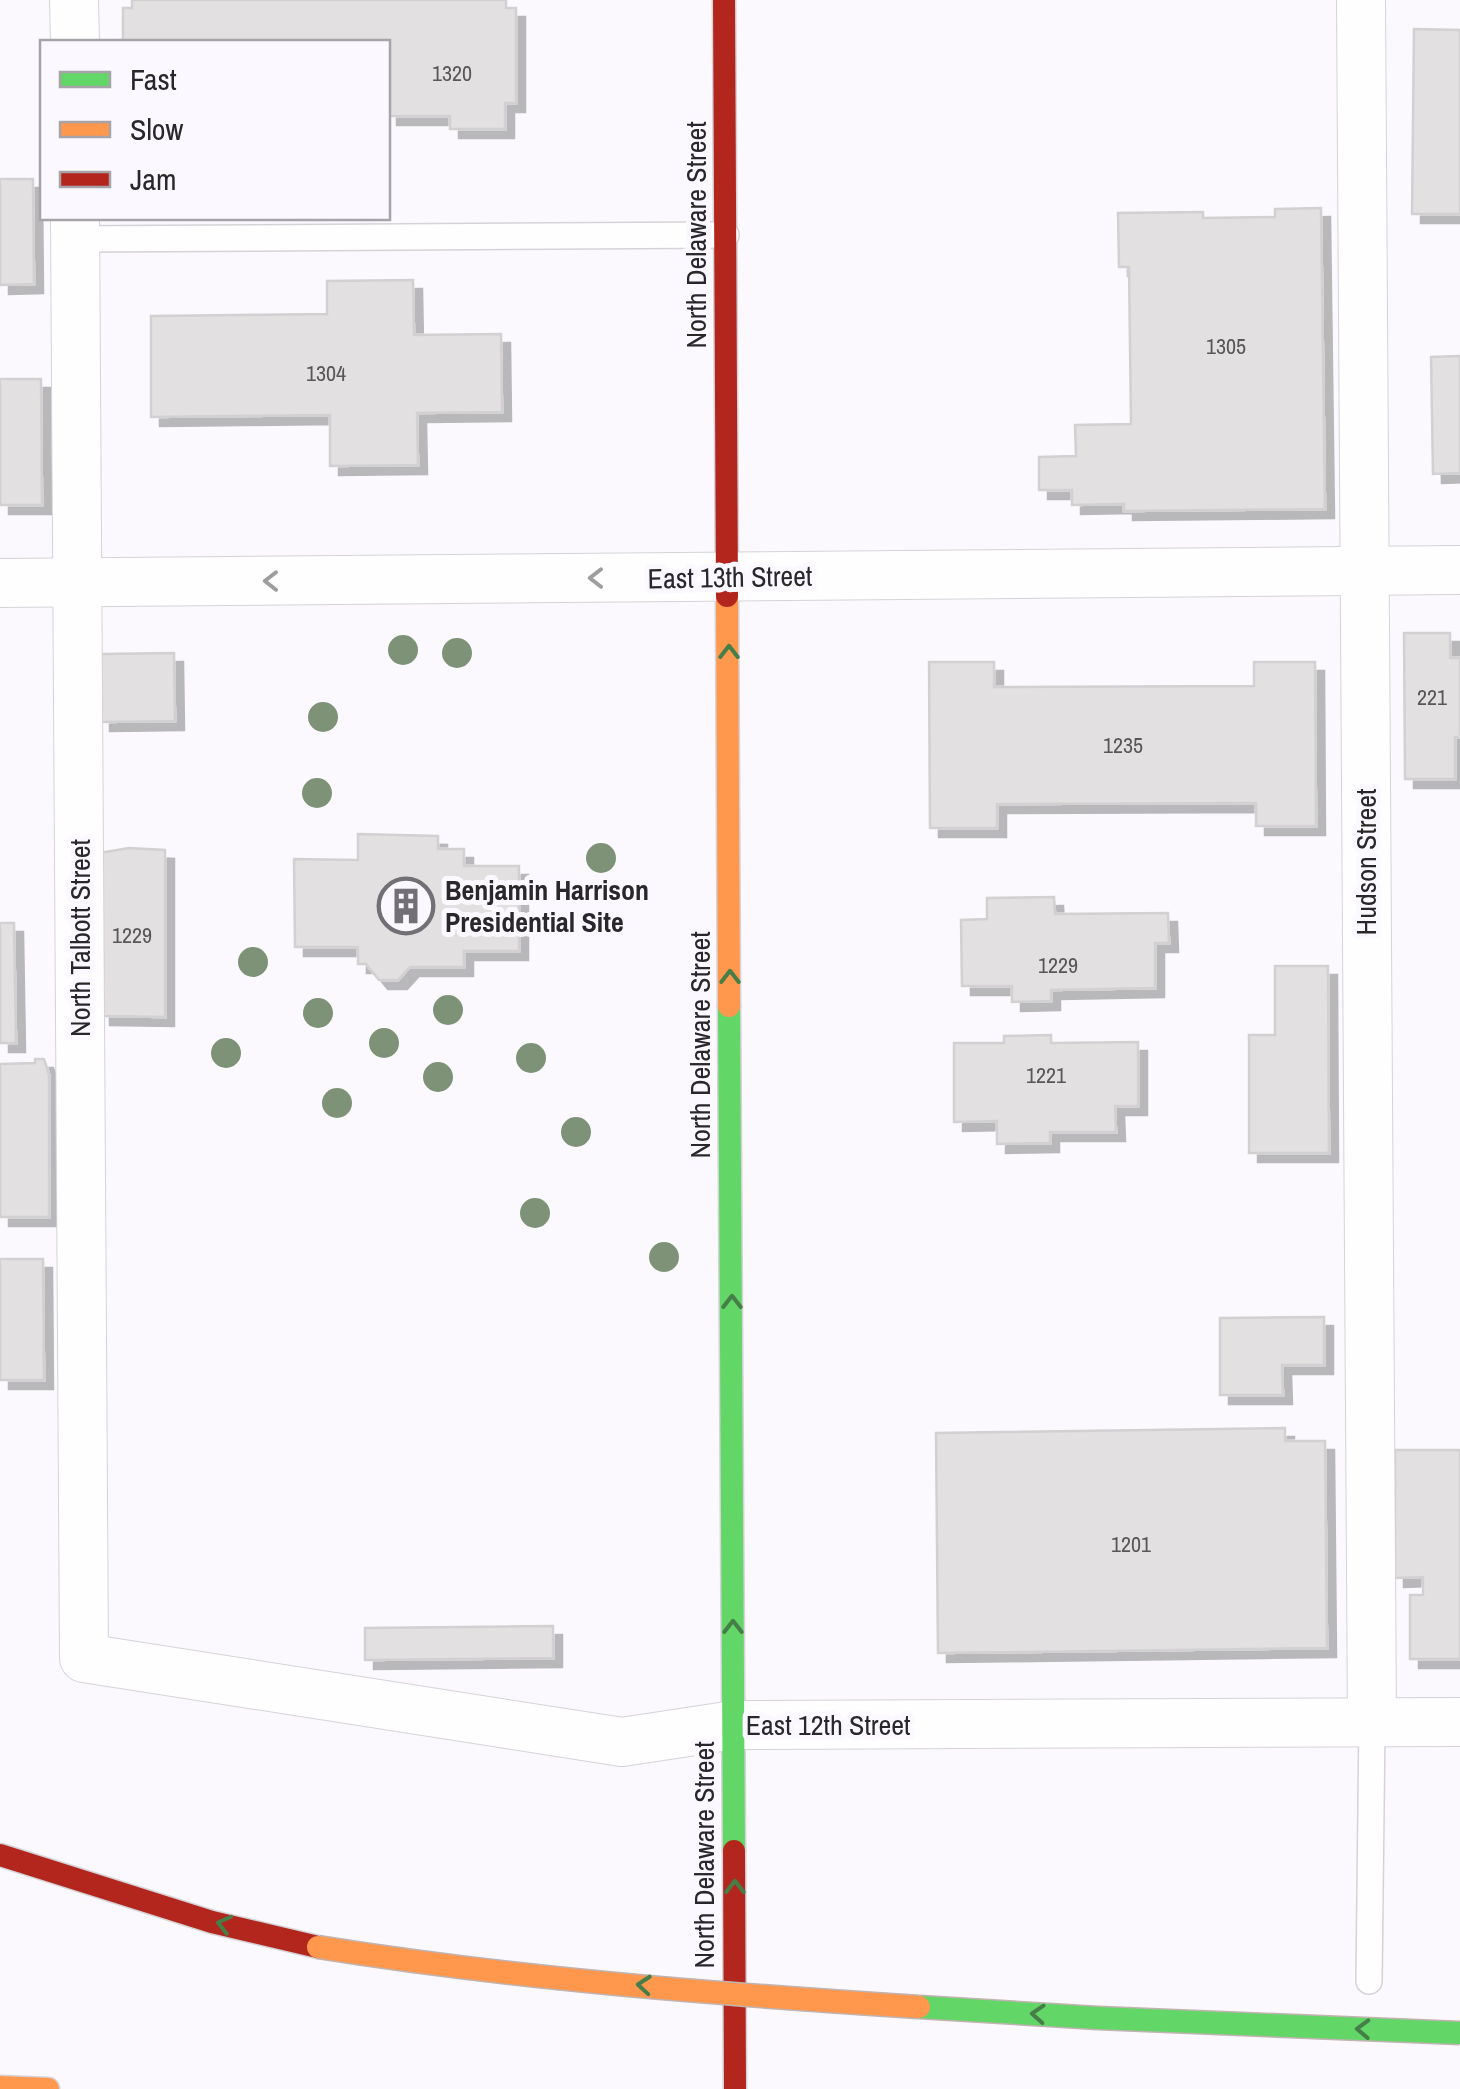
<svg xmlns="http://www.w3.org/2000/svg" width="1460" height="2089" font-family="'Archivo Narrow',sans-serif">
	<defs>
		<filter id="shadow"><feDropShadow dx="9" dy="9" stdDeviation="0" flood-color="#0004"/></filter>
	</defs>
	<rect width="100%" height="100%" fill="#fbf9fe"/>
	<!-- building -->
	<g fill="#e2e0e1" stroke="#d2d0d1" stroke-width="2.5" filter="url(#shadow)">
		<polygon points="132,0 506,0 506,8 516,8 516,103 505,103 505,129 450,129 450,116 388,116 388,42 123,42 123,8 132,8"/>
		<polygon points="1414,29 1460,30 1460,214 1412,214"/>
		<polygon points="0,179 33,179 34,284 0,285"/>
		<polygon points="1321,208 1325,509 1124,511 1124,504 1072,505 1072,490 1039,490 1039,457 1076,456 1075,425 1131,424 1129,267 1119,267 1118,213 1203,212 1203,218 1275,217 1275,209"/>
		<polygon points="413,280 414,335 501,334 502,412 417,413 418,465 330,466 330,415 151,417 151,316 327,314 327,281"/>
		<polygon points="1460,356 1460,473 1433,474 1431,357"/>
		<polygon points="0,379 41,379 42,505 0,505"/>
		<polygon points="1404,633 1450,633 1450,658 1460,658 1460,737 1455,737 1455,779 1405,779"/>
		<polygon points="174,653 175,721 101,722 101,654"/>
		<polygon points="929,662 994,662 994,687 1254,686 1254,662 1315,662 1316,826 1256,826 1256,803 997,804 997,828 930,828"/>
		<polygon points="358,834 438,836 438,849 464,849 464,866 519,866 519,951 464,951 464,967 410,967 398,980 379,980 366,964 358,964 358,947 295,947 294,859 358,860"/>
		<polygon points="129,848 165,850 165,1017 101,1016 99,853"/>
		<polygon points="1054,897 1055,914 1168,913 1169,943 1155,943 1155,988 1051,990 1051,1001 1012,1002 1012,986 962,986 961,920 987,919 987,898"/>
		<polygon points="0,923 14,923 16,1043 0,1043"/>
		<polygon points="1275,966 1328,966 1329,1153 1249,1153 1249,1035 1275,1035"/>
		<polygon points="1051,1035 1051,1043 1138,1042 1138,1106 1115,1106 1116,1132 1050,1132 1050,1143 997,1144 997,1121 954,1122 954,1043 1004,1043 1004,1036"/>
		<polygon points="35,1059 44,1059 49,1074 49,1217 0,1217 0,1064 35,1063"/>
		<polygon points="0,1259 43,1259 44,1380 0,1380"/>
		<polygon points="1324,1317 1324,1365 1282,1365 1283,1395 1220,1395 1220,1318"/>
		<polygon points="1285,1428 1285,1441 1325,1441 1327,1648 938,1653 936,1433"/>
		<polygon points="1395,1450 1460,1450 1460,1659 1410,1659 1410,1595 1423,1595 1423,1577 1395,1578"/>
		<polygon points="553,1626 553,1658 365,1660 365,1628"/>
	</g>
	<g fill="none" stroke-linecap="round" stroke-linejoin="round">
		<!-- lane casing -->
		<g stroke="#d5d3d7" stroke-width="28">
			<g id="lane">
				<polyline points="75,239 726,235"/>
				<polyline points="1369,1981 1372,1723"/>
			</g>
		</g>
		<!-- street casing -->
		<g stroke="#d5d3d7" stroke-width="50">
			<g id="street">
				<polyline points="74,0 75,42"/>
				<polyline points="1361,0 1372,1723"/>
				<polyline points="75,218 84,1658 622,1742 734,1725 1460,1722"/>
				<polyline points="0,583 1460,570"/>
			</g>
		</g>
		<!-- fast casing -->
		<g stroke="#d5d3d7" stroke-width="25">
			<polyline id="fast" points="729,1006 734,1851"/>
		</g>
		<!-- slow casing -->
		<g stroke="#d5d3d7" stroke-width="25">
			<g id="slow">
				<polyline points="727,596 729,1006"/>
				<polyline points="0,2087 48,2089"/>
			</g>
		</g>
		<!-- jam casing -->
		<g stroke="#d5d3d7" stroke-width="25">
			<g id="jam">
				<polyline points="724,0 727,596"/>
				<polyline points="734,1851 735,2089"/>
				<polyline points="0,1855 212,1922 318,1947"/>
			</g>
		</g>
		<!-- lane -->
		<use href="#lane" stroke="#fefeff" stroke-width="25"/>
		<!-- street -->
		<use href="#street" stroke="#fefeff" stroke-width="48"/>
		<!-- fast -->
		<use href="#fast" stroke="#63d668" stroke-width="22"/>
		<!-- slow -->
		<use href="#slow" stroke="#ff974d" stroke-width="22"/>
		<!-- jam -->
		<use href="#jam" stroke="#b3261e" stroke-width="22"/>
		<!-- fast-bridge casing -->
		<g stroke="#c1b3af" stroke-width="25" stroke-linecap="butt">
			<polyline id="fast-bridge" points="919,2007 1098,2018 1460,2033"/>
		</g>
		<!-- slow-bridge casing -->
		<g stroke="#c1b3af" stroke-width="25" stroke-linecap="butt">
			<path id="slow-bridge" d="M318 1947C517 1979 718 1994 919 2007"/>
		</g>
		<!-- fast-bridge -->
		<use href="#fast-bridge" stroke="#63d668" stroke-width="22"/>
		<!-- slow-bridge -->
		<use href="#slow-bridge" stroke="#ff974d" stroke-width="22"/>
	</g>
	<!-- trees -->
	<g fill="#7e9278">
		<circle cx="403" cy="650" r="15"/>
		<circle cx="457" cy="653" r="15"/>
		<circle cx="323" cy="717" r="15"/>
		<circle cx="317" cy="793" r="15"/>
		<circle cx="601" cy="858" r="15"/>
		<circle cx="253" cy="962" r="15"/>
		<circle cx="448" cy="1010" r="15"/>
		<circle cx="318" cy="1013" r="15"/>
		<circle cx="384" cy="1043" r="15"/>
		<circle cx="226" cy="1053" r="15"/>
		<circle cx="531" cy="1058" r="15"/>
		<circle cx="438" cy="1077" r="15"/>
		<circle cx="337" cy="1103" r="15"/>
		<circle cx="576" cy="1132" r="15"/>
		<circle cx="535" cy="1213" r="15"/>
		<circle cx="664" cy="1257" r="15"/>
	</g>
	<!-- one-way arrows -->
	<defs><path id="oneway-chevron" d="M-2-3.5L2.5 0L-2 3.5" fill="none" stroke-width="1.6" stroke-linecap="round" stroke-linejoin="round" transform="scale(2.5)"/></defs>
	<g stroke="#9e9d9f">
		<use href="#oneway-chevron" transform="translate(596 578) rotate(180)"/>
		<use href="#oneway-chevron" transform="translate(271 581) rotate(180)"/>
	</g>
	<g stroke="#467e48">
		<use href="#oneway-chevron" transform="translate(729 652) rotate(-90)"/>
		<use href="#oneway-chevron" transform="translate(730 977) rotate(-90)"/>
		<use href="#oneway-chevron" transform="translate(732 1302) rotate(-90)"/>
		<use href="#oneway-chevron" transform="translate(733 1627) rotate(-90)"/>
		<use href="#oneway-chevron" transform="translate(735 1887) rotate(-90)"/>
		<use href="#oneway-chevron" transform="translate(224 1924) rotate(-166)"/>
		<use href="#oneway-chevron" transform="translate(644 1985) rotate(-175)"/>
		<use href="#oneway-chevron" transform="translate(1038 2014) rotate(-176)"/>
		<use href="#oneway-chevron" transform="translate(1363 2029) rotate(-178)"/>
	</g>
	<!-- icons -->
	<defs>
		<g id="building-ring" transform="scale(2.875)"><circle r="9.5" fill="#fbf8ff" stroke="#727074" stroke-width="1.5"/><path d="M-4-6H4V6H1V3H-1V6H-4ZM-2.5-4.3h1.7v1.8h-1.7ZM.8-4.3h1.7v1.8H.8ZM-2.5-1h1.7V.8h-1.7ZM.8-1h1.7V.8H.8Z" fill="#727074"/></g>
	</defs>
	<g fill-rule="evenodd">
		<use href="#building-ring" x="406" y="906"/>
	</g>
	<g text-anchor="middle" stroke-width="10" stroke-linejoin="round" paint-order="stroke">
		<!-- number labels -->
		<g font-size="22" fill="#585658">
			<text x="452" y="81">1320</text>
			<text x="1226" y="354">1305</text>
			<text x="326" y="381">1304</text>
			<text x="1432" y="705">221</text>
			<text x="1123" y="753">1235</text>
			<text x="132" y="943">1229</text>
			<text x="1058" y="973">1229</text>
			<text x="1046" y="1083">1221</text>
			<text x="1131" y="1552">1201</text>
		</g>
		<!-- street labels -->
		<g font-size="28" fill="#282729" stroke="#fbf8ff">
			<text transform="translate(696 235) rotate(-90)" y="10">North Delaware Street</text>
			<text transform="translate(730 577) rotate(-1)" y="10">East 13th Street</text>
			<text transform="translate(1366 862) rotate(-90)" y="10">Hudson Street</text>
			<text transform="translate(80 938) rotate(-90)" y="10">North Talbott Street</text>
			<text transform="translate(700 1045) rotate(-90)" y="10">North Delaware Street</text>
			<text x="828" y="1735">East 12th Street</text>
			<text transform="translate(704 1855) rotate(-90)" y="10">North Delaware Street</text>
		</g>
		<!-- poi labels -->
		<g font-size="28" font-weight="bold" fill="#282729" stroke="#fbf8ff" text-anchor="start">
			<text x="445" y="900">Benjamin Harrison<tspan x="445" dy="32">Presidential Site</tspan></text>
		</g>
	</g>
	<!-- legend -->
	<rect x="40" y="40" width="350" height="180" fill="#fbf8ff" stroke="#a7a4a9" stroke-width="2.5"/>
	<rect x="60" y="72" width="50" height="15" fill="#63d668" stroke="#a7a4a9" stroke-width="2.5"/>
	<text x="130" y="90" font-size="30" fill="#282729">Fast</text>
	<rect x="60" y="122" width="50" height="15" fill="#ff974d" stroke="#a7a4a9" stroke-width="2.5"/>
	<text x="130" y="140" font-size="30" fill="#282729">Slow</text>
	<rect x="60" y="172" width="50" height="15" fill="#b3261e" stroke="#a7a4a9" stroke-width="2.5"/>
	<text x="130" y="190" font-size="30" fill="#282729">Jam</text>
</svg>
